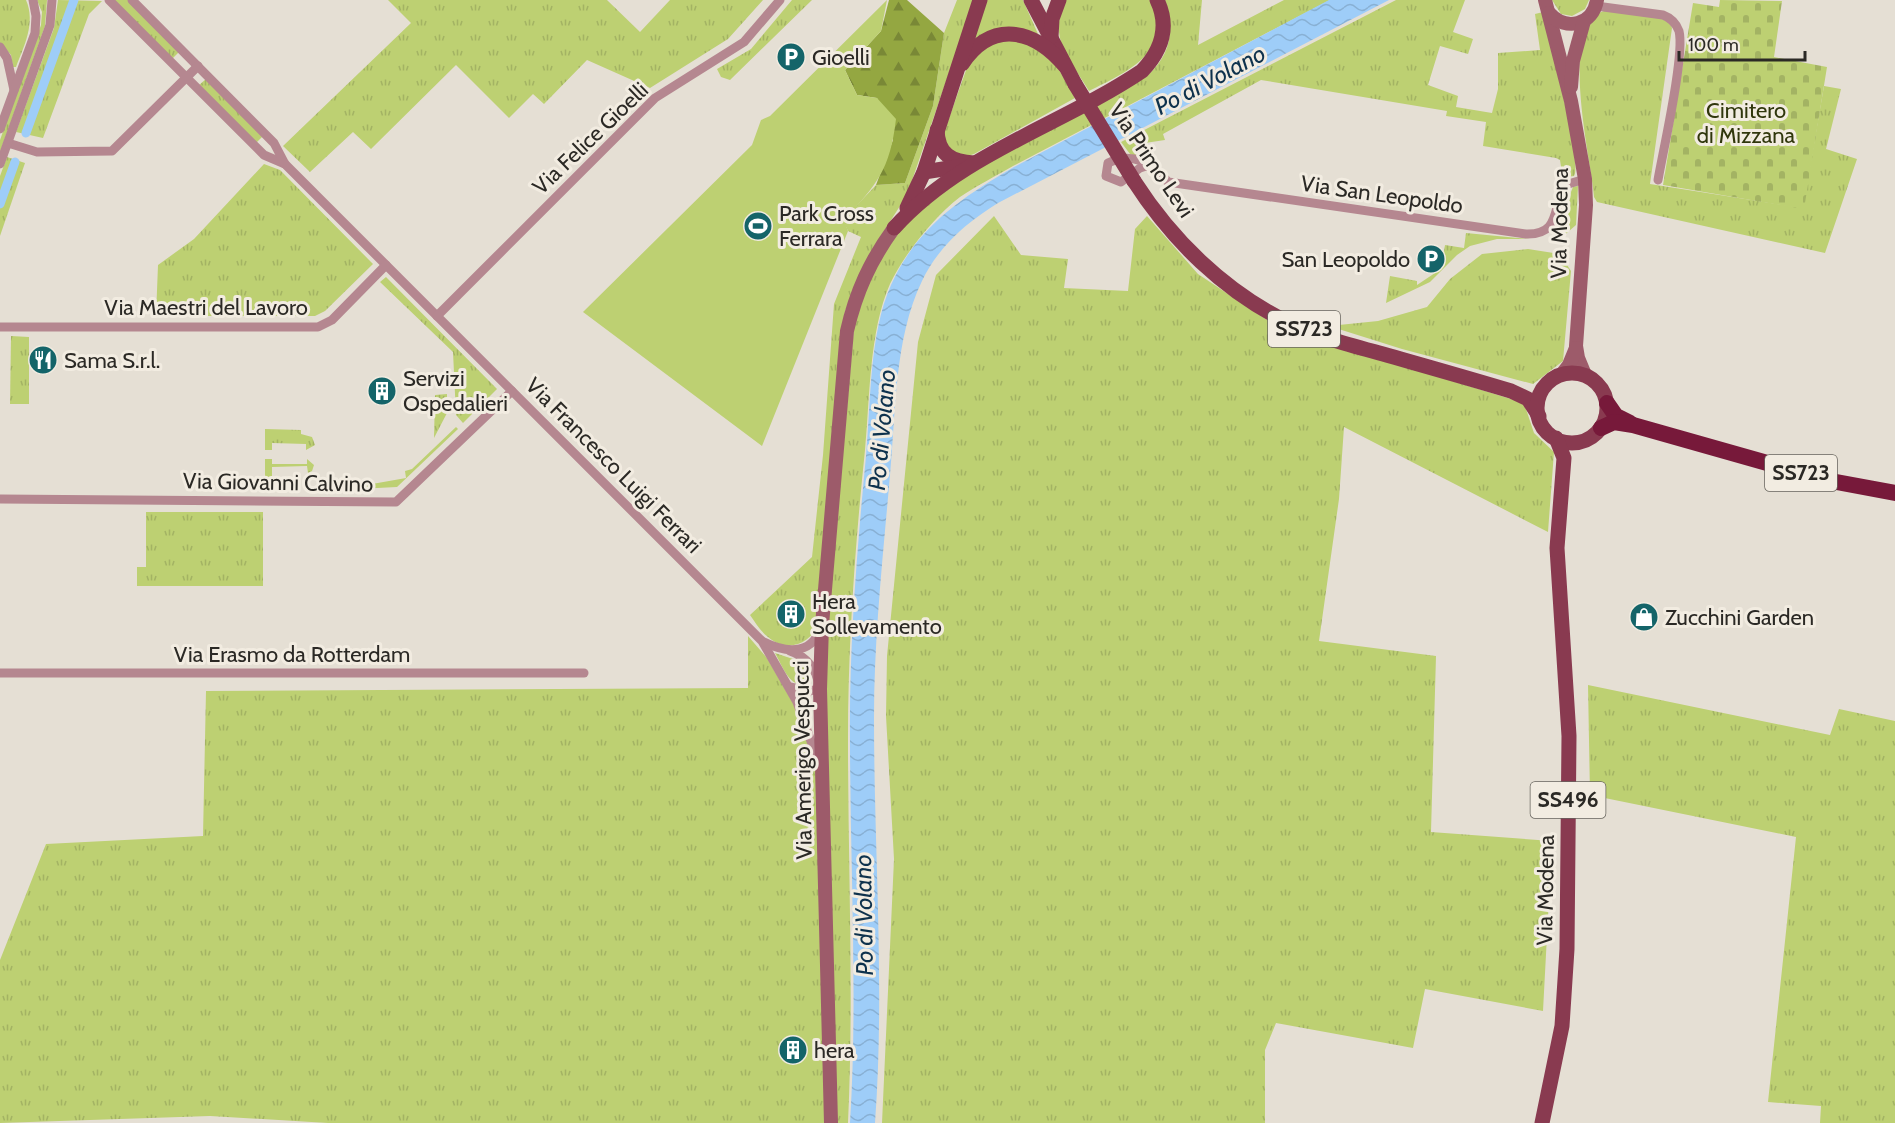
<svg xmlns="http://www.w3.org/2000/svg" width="1895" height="1123" font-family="Cabin,sans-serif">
	<defs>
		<pattern id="grass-tufts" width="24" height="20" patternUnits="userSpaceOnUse" patternTransform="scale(1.5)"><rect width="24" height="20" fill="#bdd072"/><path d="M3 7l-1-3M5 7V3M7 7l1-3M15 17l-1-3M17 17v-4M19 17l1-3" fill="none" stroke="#a3b363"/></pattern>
		<pattern id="forest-firs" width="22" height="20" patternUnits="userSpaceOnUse" patternTransform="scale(1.5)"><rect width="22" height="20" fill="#94a741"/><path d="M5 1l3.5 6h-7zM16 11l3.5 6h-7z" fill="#798836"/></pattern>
		<pattern id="cemetery-stones" width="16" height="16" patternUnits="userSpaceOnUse" patternTransform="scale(1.5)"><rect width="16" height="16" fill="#bdd072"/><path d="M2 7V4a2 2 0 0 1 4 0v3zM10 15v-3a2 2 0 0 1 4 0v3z" fill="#a3b363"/></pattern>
		<pattern id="water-waves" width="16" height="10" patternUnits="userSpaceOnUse" patternTransform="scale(1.5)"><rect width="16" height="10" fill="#9ecdf8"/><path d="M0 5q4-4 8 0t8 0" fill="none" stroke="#88b0d4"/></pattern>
	</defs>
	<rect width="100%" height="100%" fill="#e5dfd4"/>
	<!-- grass -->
	<g fill="url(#grass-tufts)">
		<path d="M0 0H26C36 23 24 46 16 67H13L11 55 0 43Z"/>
		<polygon points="37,0 47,0 45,26 0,152 0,140 41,25 42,12"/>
		<polygon points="58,0 102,1 89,14 43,138 16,132 54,28"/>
		<polygon points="112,0 129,0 180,51 171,60"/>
		<polygon points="388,0 607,0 640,32 670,0 763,0 728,39 650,88 587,60 544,104 533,94 509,118 456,65 371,149 353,132 310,172 283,146 411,23"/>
		<polygon points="792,0 812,0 730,80 721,77 717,69 751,49"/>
		<path d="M957 0H974L907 195 875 245 845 311 818 624C810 645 786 653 768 637 761 632 755 622 750 615L812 557 823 455 834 304 861 237 848 231 843 220 876 185 905 183 933 106 944 33Z"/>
		<polygon points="985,0 1023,0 1038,34 1028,31 971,47"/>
		<path d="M1065 0H1150C1175 52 1127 72 1089 91 1069 57 1048 40 1065 0Z"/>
		<path d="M1165 0H1202L1198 45 1284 0H1330L1013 166C996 176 976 186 960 197 933 218 905 253 890 284 869 331 870 399 865 450 855 546 848 644 848 740 848 868 854 995 848 1123H836L825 735 828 622 854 327C878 222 949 180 1038 133 1074 114 1111 95 1147 76 1171 55 1175 30 1165 0Z"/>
		<path d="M1396 0H1465L1453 32 1473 39 1468 54 1440 46 1428 85 1458 96 1456 107 1492 113 1498 89V53L1540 50 1535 14 1543 12C1548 36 1583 163 1574 176L1566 177 1562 173 1560 160 1556 158 1483 146 1486 122 1446 116 1447 111 1261 80 1163 134 1165 140 1145 143 1147 157 1143 159 1130 154 1121 142Z"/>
		<polygon points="1552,0 1589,0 1585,9 1572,16 1561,14"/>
		<path d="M1608 10 1655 16 1669 22 1672 28 1650 184 1803 208 1824 86 1841 89 1826 149 1857 159 1825 253 1597 202 1594 197C1592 162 1555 18 1608 10Z"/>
		<polygon points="1026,40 1057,66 1075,98 974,154 965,157 948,153 943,135 970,59 992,42"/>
		<polygon points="206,79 263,136 255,144 198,86"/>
		<polygon points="7,157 25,163 0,236 0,176"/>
		<polygon points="264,164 280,170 373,264 325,311 315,316 156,316 158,265 194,239"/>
		<polygon points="1578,186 1576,225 1561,238 1571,192 1573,187"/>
		<polygon points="994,216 1021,255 1068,259 1064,288 1128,291 1135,229 1147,216 1198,274 1279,328 1524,403 1534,433 1554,452 1548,532 1344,427 1339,499 1319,641 1436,656 1431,832 1552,841 1543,1011 1425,989 1413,1048 1276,1023 1265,1050 1265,1123 882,1123 894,859 886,716 887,656 918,342 936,275"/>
		<polygon points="1466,233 1530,239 1497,239 1470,246 1457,255 1430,282 1386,303 1390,276 1417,281 1417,285 1441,269 1445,245 1464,248"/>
		<polygon points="1528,249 1560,254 1571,271 1563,361 1533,384 1402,349 1329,326 1378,321 1427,307 1450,279 1482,254"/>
		<polygon points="386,277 497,389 463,423 456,415 453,352 380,282"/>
		<polygon points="11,336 29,337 29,404 10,404"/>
		<polygon points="447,394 447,413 434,438 435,395"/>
		<polygon points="456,427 458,429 397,487 338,490 406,478 405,471 412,469"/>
		<polygon points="265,429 301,430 301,434 312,437 315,445 306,450 306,444 272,443 272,450 265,450"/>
		<polygon points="265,459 272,459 272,464 307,464 307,459 314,465 312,471 308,473 307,466 272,467 272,488 265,488"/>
		<polygon points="146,512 263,512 263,586 137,586 137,567 146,567"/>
		<polygon points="748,636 767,658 797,710 816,770 825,1123 328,1123 210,1116 0,1123 0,960 46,844 203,836 206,691 748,688"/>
		<path d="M775 653 802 662 810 671 809 684C790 690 783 667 775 653Z"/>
		<polygon points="1588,685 1830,735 1839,709 1895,721 1895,1123 1820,1123 1821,1106 1768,1102 1796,837 1590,795"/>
	</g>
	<!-- forest -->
	<polygon fill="url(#forest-firs)" points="889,0 907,0 944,33 933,106 905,183 876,185 893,140 877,98 857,95 845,70 881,31"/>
	<!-- cemetery -->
	<polygon fill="url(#cemetery-stones)" points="1720,0 1782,1 1774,57 1827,67 1804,209 1663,185 1693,3 1719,7"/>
	<!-- garden -->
	<path fill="#bdd072" d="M887 0 881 31 845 70 857 95 877 98 896 119C890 170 877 184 844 220L848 231 762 446 583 312 752 145 761 120 770 116Z"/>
	<!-- water -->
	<path fill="url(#water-waves)" d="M1329 0H1389L998 203C967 222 938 247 922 281 894 339 896 412 890 475 883 556 874 637 874 719 874 854 885 988 875 1123H850C858 996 850 868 850 741 849 646 857 550 866 456 871 403 869 334 891 285 917 227 961 198 1014 167Z"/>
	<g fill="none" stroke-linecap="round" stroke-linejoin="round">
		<!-- canal -->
		<g stroke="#9ecdf8" stroke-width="9">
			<polyline points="26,133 74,0"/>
			<polyline points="0,204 15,162"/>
		</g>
		<!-- street -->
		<g stroke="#b58790" stroke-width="9">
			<polyline points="109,0 264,155 285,164"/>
			<polyline points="132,0 274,143 285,164 762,641 797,702 818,761"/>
			<path d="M1596 6 1663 15C1671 18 1676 23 1679 31 1685 55 1663 151 1658 180"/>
			<polyline points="0,47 7,58 14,90"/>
			<polyline points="0,129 35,33 36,16 33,0"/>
			<polyline points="8,143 37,152 112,151 198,66"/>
			<polyline points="0,164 50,25 52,0"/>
			<path d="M1149 165 1140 168 1121 182 1106 176 1108 163C1132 151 1153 164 1168 182L1526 234C1561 235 1552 208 1565 185L1585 179"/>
			<polyline points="437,316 655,98 744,42 780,0"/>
			<polyline points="0,327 318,327 332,320 386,265"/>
			<polyline points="0,499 396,502 512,391"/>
			<path d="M764 642C784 652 810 656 820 630"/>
			<polyline points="0,673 584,673"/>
			<path d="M790 687 809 691 820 689C817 670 808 657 790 651"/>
		</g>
		<!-- secondary -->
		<g stroke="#9d5b6a" stroke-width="14">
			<polyline points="1545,0 1571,101 1585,179 1586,205 1576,346 1578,358 1585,375"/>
			<path d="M1549 13C1566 32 1593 25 1597 0"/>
			<polyline points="1571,87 1573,61 1584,21"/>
			<polyline points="1562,374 1569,365 1576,348"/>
			<path d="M831 1123 820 689 822 625 847 331C856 292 870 261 894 228"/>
		</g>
		<!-- primary -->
		<g stroke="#893a50" stroke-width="15">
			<polyline points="1031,0 1075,84"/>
			<polyline points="1051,37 1052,19 1059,0"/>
			<path d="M962 64C992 19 1034 29 1065 66"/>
			<path d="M937 130C938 154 951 162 974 163"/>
			<polyline points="924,172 962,166"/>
			<path d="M1134 181C1172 240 1224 291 1287 322 1318 337 1350 345 1383 354 1425 366 1468 378 1511 391L1528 399 1539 416"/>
			<polyline points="907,208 924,172 980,0"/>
			<path d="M894 228C962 153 1060 126 1142 71 1161 51 1170 27 1157 0"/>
			<circle cx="1572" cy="408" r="35"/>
			<polyline points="1542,1123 1562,1026 1567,949 1569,736 1557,548 1564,458 1556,438"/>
		</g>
		<!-- highway -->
		<g stroke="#77193a" stroke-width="16">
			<polyline points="1607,403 1616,416 1630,423"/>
			<polyline points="1601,428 1614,422 1633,425 1831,481 1895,493"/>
		</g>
		<!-- primary-bridge -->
		<polyline stroke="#893a50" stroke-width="15" points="1075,84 1134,181"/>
	</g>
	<!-- icons -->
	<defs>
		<g id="parking-disc" transform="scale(1.5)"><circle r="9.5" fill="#146469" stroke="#f2ece1"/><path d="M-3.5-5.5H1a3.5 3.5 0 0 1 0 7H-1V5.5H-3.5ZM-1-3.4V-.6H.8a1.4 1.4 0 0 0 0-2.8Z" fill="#fff"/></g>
		<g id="stadium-disc" transform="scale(1.5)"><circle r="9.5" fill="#146469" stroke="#f2ece1"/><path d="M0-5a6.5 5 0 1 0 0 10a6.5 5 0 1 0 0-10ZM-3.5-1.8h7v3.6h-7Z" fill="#fff"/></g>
		<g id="restaurant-disc" transform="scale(1.5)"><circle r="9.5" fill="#146469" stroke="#f2ece1"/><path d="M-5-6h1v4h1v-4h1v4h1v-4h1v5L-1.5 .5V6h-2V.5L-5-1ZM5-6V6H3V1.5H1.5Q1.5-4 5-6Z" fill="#fff"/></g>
		<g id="building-disc" transform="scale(1.5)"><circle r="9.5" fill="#146469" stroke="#f2ece1"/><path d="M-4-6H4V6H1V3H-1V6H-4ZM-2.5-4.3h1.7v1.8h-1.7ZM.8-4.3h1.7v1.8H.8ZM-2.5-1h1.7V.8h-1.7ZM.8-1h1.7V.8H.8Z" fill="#fff"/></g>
		<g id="shop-disc" transform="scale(1.5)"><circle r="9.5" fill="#146469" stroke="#f2ece1"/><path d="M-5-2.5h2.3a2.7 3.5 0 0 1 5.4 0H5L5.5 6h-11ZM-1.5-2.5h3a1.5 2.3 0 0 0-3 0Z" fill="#fff"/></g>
	</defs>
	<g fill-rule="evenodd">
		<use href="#parking-disc" x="791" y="57"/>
		<use href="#stadium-disc" x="758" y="226"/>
		<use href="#parking-disc" x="1431" y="259"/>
		<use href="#restaurant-disc" x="43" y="360"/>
		<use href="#building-disc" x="382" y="391"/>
		<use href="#building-disc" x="791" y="614"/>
		<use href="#shop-disc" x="1644" y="617"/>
		<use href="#building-disc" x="793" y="1050"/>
	</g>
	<g text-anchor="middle" stroke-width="6" stroke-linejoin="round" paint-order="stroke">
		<!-- shield labels -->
		<g fill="#f2ece1" stroke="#67645d" stroke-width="1.5">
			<rect x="1268" y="311" width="72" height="36" rx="4.5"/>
			<rect x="1765" y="455" width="72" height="36" rx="4.5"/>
			<rect x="1530.5" y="782" width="75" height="36" rx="4.5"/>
		</g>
		<g font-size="21" font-weight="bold" fill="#2b2925">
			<text x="1304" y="336">SS723</text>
			<text x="1801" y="480">SS723</text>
			<text x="1568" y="807">SS496</text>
		</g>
		<!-- poi labels -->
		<g font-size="22" fill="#2b2925" stroke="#f2ece1" text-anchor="start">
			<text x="812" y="65">Gioelli</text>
			<text x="779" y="221">Park Cross<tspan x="779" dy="25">Ferrara</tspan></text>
			<text x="1410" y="267" text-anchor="end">San Leopoldo</text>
			<text x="64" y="368">Sama S.r.l.</text>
			<text x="403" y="386">Servizi<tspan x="403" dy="25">Ospedalieri</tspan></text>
			<text x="812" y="609">Hera<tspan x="812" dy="25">Sollevamento</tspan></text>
			<text x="1665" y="625">Zucchini Garden</text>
			<text x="814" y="1058">hera</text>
		</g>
		<!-- park labels -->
		<g font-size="22" fill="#30370c" stroke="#f2ece1">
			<text x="1746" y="118">Cimitero<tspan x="1746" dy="25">di Mizzana</tspan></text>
		</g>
		<!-- street labels -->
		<g font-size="22" fill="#2b2925" stroke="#f2ece1">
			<text transform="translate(590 138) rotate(-44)" y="8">Via Felice Gioelli</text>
			<text transform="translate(1152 160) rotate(56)" y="8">Via Primo Levi</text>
			<text transform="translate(1382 194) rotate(8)" y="8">Via San Leopoldo</text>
			<text transform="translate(1559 223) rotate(-89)" y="8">Via Modena</text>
			<text x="206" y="315">Via Maestri del Lavoro</text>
			<text transform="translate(614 465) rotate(45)" y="8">Via Francesco Luigi Ferrari</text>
			<text transform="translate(278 482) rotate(1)" y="8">Via Giovanni Calvino</text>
			<text x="292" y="662">Via Erasmo da Rotterdam</text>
			<text transform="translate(802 760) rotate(-91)" y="8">Via Amerigo Vespucci</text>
			<text transform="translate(1545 890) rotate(-89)" y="8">Via Modena</text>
		</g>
		<!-- water labels -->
		<g font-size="24" font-style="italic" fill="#0e324d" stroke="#f2ece1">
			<text transform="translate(1210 80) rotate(-28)" y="8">Po di Volano</text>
			<text transform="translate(882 430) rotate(-85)" y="8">Po di Volano</text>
			<text transform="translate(864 915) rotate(-91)" y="8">Po di Volano</text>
		</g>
	</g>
	<!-- scale -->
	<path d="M1679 51v9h126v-9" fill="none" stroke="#2b2925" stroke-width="3"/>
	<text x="1688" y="51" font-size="18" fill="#2b2925" stroke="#f2ece1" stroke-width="4.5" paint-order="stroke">100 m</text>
</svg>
